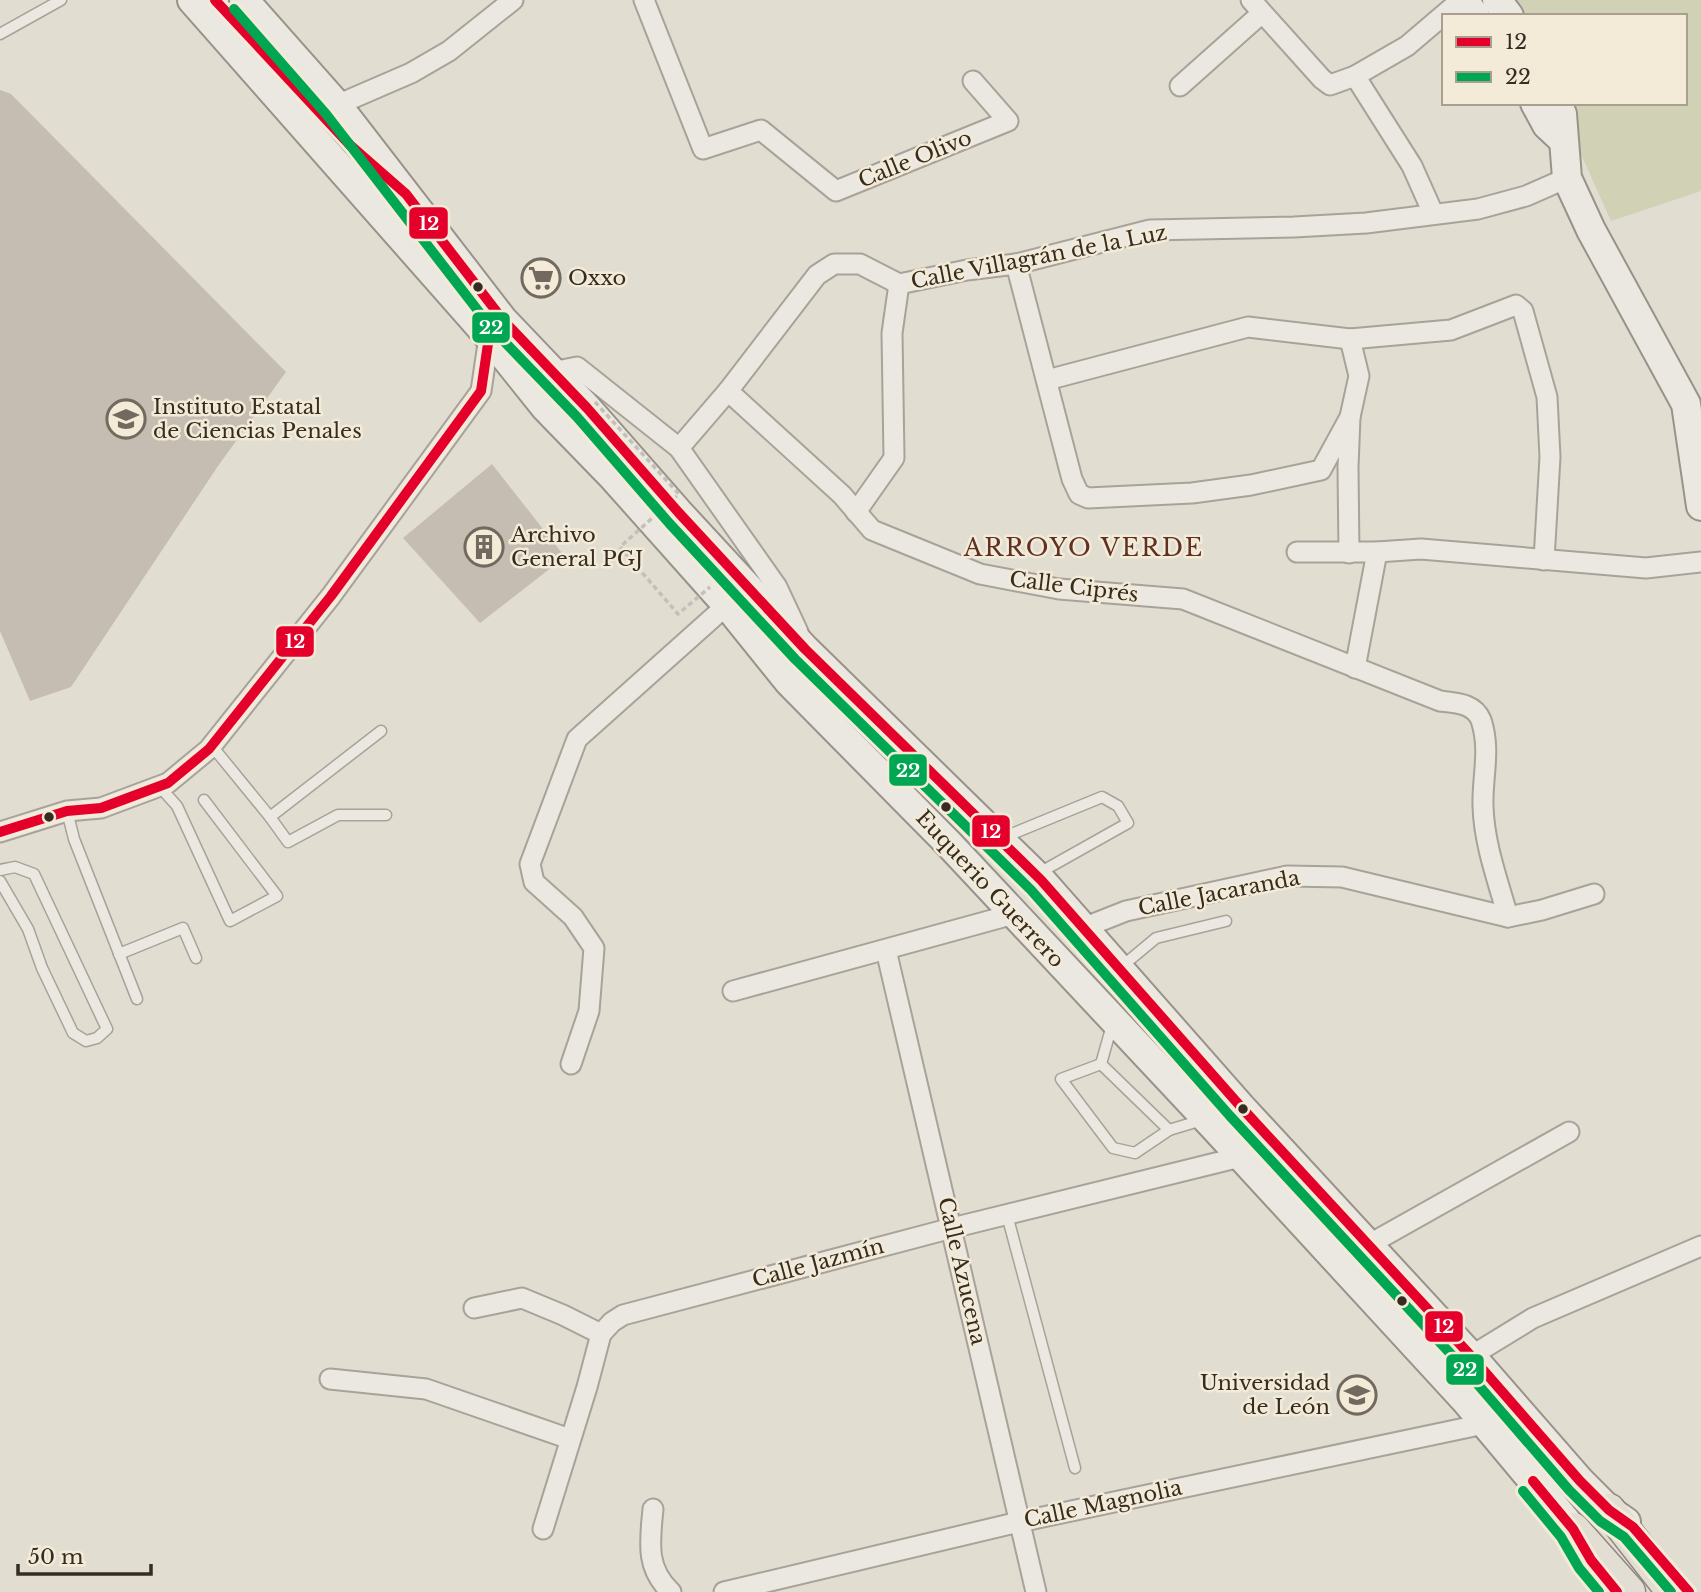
<svg xmlns="http://www.w3.org/2000/svg" width="1701" height="1592" font-family="'Libre Baskerville',serif">
	<rect width="100%" height="100%" fill="#e2ddd1"/>
	<!-- green -->
	<polygon fill="#d1d1b5" points="1506,0 1701,0 1701,191 1611,221 1558,103 1685,103 1685,16 1518,16"/>
	<!-- building -->
	<g fill="#c6bdb2">
		<polygon points="0,90 11,94 286,372 218,466 71,687 30,701 0,631"/>
		<polygon points="492,464 565,557 480,623 403,538"/>
	</g>
	<g fill="none" stroke-linecap="round" stroke-linejoin="round">
		<!-- lane casing -->
		<g stroke="#a8a299" stroke-width="13">
			<g id="lane">
				<polyline points="0,34 61,0"/>
				<polyline points="212,746 270,817 381,731"/>
				<polyline points="159,786 177,806 230,921 277,896 204,800"/>
				<polyline points="67,811 74,839 137,999"/>
				<polyline points="270,817 288,842 338,815 386,815"/>
				<polyline points="1002,838 1102,797 1118,806 1128,823 1039,873"/>
				<polyline points="0,870 15,867 34,874 107,1029 97,1038 86,1041 73,1033 42,968 28,929 0,881"/>
				<polyline points="119,954 183,928 196,958"/>
				<polyline points="1120,968 1156,938 1226,921"/>
				<polyline points="1112,1025 1101,1064 1169,1130 1202,1120"/>
				<polyline points="1101,1064 1061,1079 1113,1148 1135,1153 1169,1130"/>
				<polyline points="1007,1215 1075,1468"/>
			</g>
		</g>
		<!-- street casing -->
		<g stroke="#a8a299" stroke-width="23">
			<g id="street">
				<polyline points="644,0 703,149 761,130 836,191 1008,121 973,81"/>
				<polyline points="1251,0 1322,79 1330,85 1355,76 1407,46 1461,0"/>
				<polyline points="1355,76 1412,166 1433,213"/>
				<polyline points="1180,86 1262,13"/>
				<polyline points="337,105 411,73 449,51 513,0"/>
				<polyline points="1016,264 1072,479 1079,494 1088,498 1192,493 1251,485 1321,470 1350,417"/>
				<polyline points="552,372 577,367 679,448 777,587 798,632"/>
				<polyline points="1047,380 1248,327 1350,339 1451,330 1516,305 1523,311 1547,397 1550,457 1544,560"/>
				<path d="M728 391 842 495 872 530 980 574 1059 589 1183 599 1440 701C1456 703 1474 703 1481 720 1491 750 1482 777 1483 806 1484 844 1498 881 1508 917"/>
				<polyline points="679,448 728,391 817,275 834,264 860,264 899,284 967,270 1016,264 1150,230 1294,227 1366,223 1478,209 1526,196 1567,178"/>
				<polyline points="856,512 894,458 892,333 899,284"/>
				<polyline points="1297,552 1377,552 1421,549 1646,568 1701,562"/>
				<polyline points="1349,553 1348,467 1350,417 1359,376 1350,339"/>
				<polyline points="1355,668 1377,552"/>
				<polyline points="0,832 67,811 101,808 168,783 209,749 331,596 481,391 489,337"/>
				<polyline points="1083,928 1126,911 1287,876 1342,877 1508,917 1542,910 1594,894"/>
				<polyline points="886,950 1036,1592"/>
				<polyline points="733,991 1014,914"/>
				<polyline points="571,1064 589,1011 594,948 573,917 534,882 530,864 577,739 727,605"/>
				<polyline points="1368,1245 1569,1132"/>
				<polyline points="474,1308 522,1298 563,1315 601,1334"/>
				<polyline points="1471,1356 1533,1318 1701,1246"/>
				<polyline points="330,1379 426,1389 570,1439"/>
				<path d="M653 1509C650 1541 645 1568 671 1592"/>
				<polyline points="543,1529 587,1387 601,1334 612,1322 623,1315 952,1228 1240,1157"/>
				<polyline points="724,1592 1019,1522 1484,1424"/>
			</g>
		</g>
		<!-- secondary casing -->
		<g stroke="#989289" stroke-width="32">
			<g id="secondary">
				<polyline points="192,0 489,337 545,407 612,476 727,605 789,682 948,843 1214,1127 1466,1401 1573,1529 1584,1548"/>
				<polyline points="244,0 337,105 503,320 587,408 679,513 805,649 1041,880 1241,1107 1471,1356 1580,1481 1609,1510 1626,1522"/>
				<polyline points="1464,0 1475,16"/>
				<polyline points="1497,0 1509,16"/>
				<polyline points="1535,103 1547,125 1562,139"/>
				<polyline points="1557,103 1562,114 1567,178 1591,230 1686,404 1701,506"/>
			</g>
		</g>
		<!-- primary casing -->
		<g stroke="#8e8880" stroke-width="35">
			<g id="primary">
				<polyline points="1609,1510 1673,1592"/>
				<polyline points="1573,1529 1629,1592"/>
			</g>
		</g>
		<!-- lane -->
		<use href="#lane" stroke="#ebe8e1" stroke-width="10"/>
		<!-- street -->
		<use href="#street" stroke="#ebe8e1" stroke-width="19"/>
		<!-- secondary -->
		<use href="#secondary" stroke="#ebe8e1" stroke-width="28"/>
		<!-- primary -->
		<use href="#primary" stroke="#e3ded3" stroke-width="32"/>
		<!-- path-bridge -->
		<polyline stroke="#c4bfb8" stroke-width="3.5" stroke-dasharray="5 3.5" stroke-linecap="butt" points="595,402 679,494 620,547 678,614 710,587"/>
		<!-- bus-1 casing -->
		<g stroke="#f3ebd8" stroke-width="16">
			<g id="bus-1">
				<polyline points="215,0 350,145 406,194 503,320 587,408 679,513 805,649 1041,880 1241,1107 1471,1356 1580,1481 1609,1510 1633,1527 1689,1592"/>
				<polyline points="0,832 67,811 101,808 168,783 209,749 331,596 481,391 489,337"/>
				<polyline points="1533,1481 1573,1529 1591,1560 1617,1592"/>
			</g>
		</g>
		<!-- bus-2 casing -->
		<g stroke="#f3ebd8" stroke-width="16">
			<g id="bus-2">
				<polyline points="234,9 326,114 493,330 577,417 669,523 795,659 1031,890 1230,1116 1461,1365 1569,1490 1600,1521 1624,1537 1671,1592"/>
				<polyline points="1523,1491 1561,1537 1579,1568 1599,1592"/>
			</g>
		</g>
		<!-- bus-1 -->
		<use href="#bus-1" stroke="#e4002b" stroke-width="10"/>
		<!-- bus-2 -->
		<use href="#bus-2" stroke="#00a651" stroke-width="10"/>
	</g>
	<!-- icons -->
	<defs>
		<g id="supermarket-ring" transform="scale(2.0125)"><circle r="9.5" fill="#f3ebd8" stroke="#736a5f" stroke-width="1.5"/><path d="M-6-5.5h2.5l.6 2H6L4.5 2H-2.5L-4.4-4H-6ZM-1.5 3.2a1.3 1.3 0 1 0 .1 0ZM3 3.2a1.3 1.3 0 1 0 .1 0Z" fill="#736a5f"/></g>
		<g id="university-ring" transform="scale(2.0125)"><circle r="9.5" fill="#f3ebd8" stroke="#736a5f" stroke-width="1.5"/><path d="M0-5L7-2L0 1L-7-2ZM-4 1L0 2.5L4 1V4Q0 6-4 4Z" fill="#736a5f"/></g>
		<g id="building-ring" transform="scale(2.0125)"><circle r="9.5" fill="#f3ebd8" stroke="#736a5f" stroke-width="1.5"/><path d="M-4-6H4V6H1V3H-1V6H-4ZM-2.5-4.3h1.7v1.8h-1.7ZM.8-4.3h1.7v1.8H.8ZM-2.5-1h1.7V.8h-1.7ZM.8-1h1.7V.8H.8Z" fill="#736a5f"/></g>
	</defs>
	<g fill-rule="evenodd">
		<use href="#supermarket-ring" x="541" y="278"/>
		<use href="#university-ring" x="126" y="419"/>
		<use href="#building-ring" x="484" y="547"/>
		<use href="#university-ring" x="1357" y="1395"/>
	</g>
	<!-- markers -->
	<g fill="#372c21" stroke="#f3ebd8" stroke-width="2.5">
		<circle cx="478" cy="287" r="6"/>
		<circle cx="946" cy="807" r="6"/>
		<circle cx="49" cy="817" r="6"/>
		<circle cx="1243" cy="1109" r="6"/>
		<circle cx="1402" cy="1301" r="6"/>
	</g>
	<g text-anchor="middle" stroke-width="5" stroke-linejoin="round" paint-order="stroke">
		<!-- street labels -->
		<g font-size="21" fill="#372c21" stroke="#f3ebd8">
			<text transform="translate(915 159) rotate(-22)" y="7">Calle Olivo</text>
			<text transform="translate(1039 257) rotate(-11)" y="7">Calle Villagrán de la Luz</text>
			<text transform="translate(1074 587) rotate(7)" y="7">Calle Ciprés</text>
			<text transform="translate(990 889) rotate(47)" y="7">Euquerio Guerrero</text>
			<text transform="translate(1219 893) rotate(-11)" y="7">Calle Jacaranda</text>
			<text transform="translate(818 1263) rotate(-15)" y="7">Calle Jazmín</text>
			<text transform="translate(962 1271) rotate(77)" y="7">Calle Azucena</text>
			<text transform="translate(1103 1504) rotate(-12)" y="7">Calle Magnolia</text>
		</g>
		<!-- poi labels -->
		<g font-size="21" fill="#372c21" stroke="#f3ebd8" text-anchor="start">
			<text x="568" y="285">Oxxo</text>
			<text x="153" y="414">Instituto Estatal<tspan x="153" dy="24">de Ciencias Penales</tspan></text>
			<text x="511" y="542">Archivo<tspan x="511" dy="24">General PGJ</tspan></text>
			<text x="1330" y="1390" text-anchor="end">Universidad<tspan x="1330" dy="24">de León</tspan></text>
		</g>
		<!-- quarter labels -->
		<g font-size="24" letter-spacing="2" fill="#5f3125" stroke="#f3ebd8">
			<text x="1084" y="556">ARROYO VERDE</text>
		</g>
	</g>
	<g stroke="#f3ebd8" stroke-width="2.5">
		<rect x="408" y="206" width="41" height="34" rx="7" fill="#e4002b"/>
		<rect x="471" y="311" width="40" height="33" rx="7" fill="#00a651"/>
		<rect x="275" y="625" width="40" height="33" rx="7" fill="#e4002b"/>
		<rect x="888" y="753" width="40" height="34" rx="7" fill="#00a651"/>
		<rect x="971" y="814" width="40" height="34" rx="7" fill="#e4002b"/>
		<rect x="1424" y="1310" width="40" height="33" rx="7" fill="#e4002b"/>
		<rect x="1445" y="1353" width="40" height="33" rx="7" fill="#00a651"/>
	</g>
	<g font-size="19" text-anchor="middle" font-weight="bold" fill="#fff">
		<text x="429" y="230">12</text>
		<text x="491" y="334">22</text>
		<text x="295" y="648">12</text>
		<text x="908" y="777">22</text>
		<text x="991" y="838">12</text>
		<text x="1444" y="1333">12</text>
		<text x="1465" y="1376">22</text>
	</g>
	<!-- legend -->
	<rect x="1442" y="14" width="245" height="91" fill="#f3ebd8" stroke="#a89f8f" stroke-width="2"/>
	<rect x="1456" y="37" width="35" height="10" fill="#e4002b" stroke="#a89f8f" stroke-width="2"/>
	<text x="1505" y="49" font-size="21" fill="#372c21">12</text>
	<rect x="1456" y="72" width="35" height="10" fill="#00a651" stroke="#a89f8f" stroke-width="2"/>
	<text x="1505" y="84" font-size="21" fill="#372c21">22</text>
	<!-- scale -->
	<path d="M18 1564v10h133v-10" fill="none" stroke="#372c21" stroke-width="3.5"/>
	<text x="28" y="1564" font-size="21" fill="#372c21" stroke="#f3ebd8" stroke-width="5" paint-order="stroke">50 m</text>
</svg>
